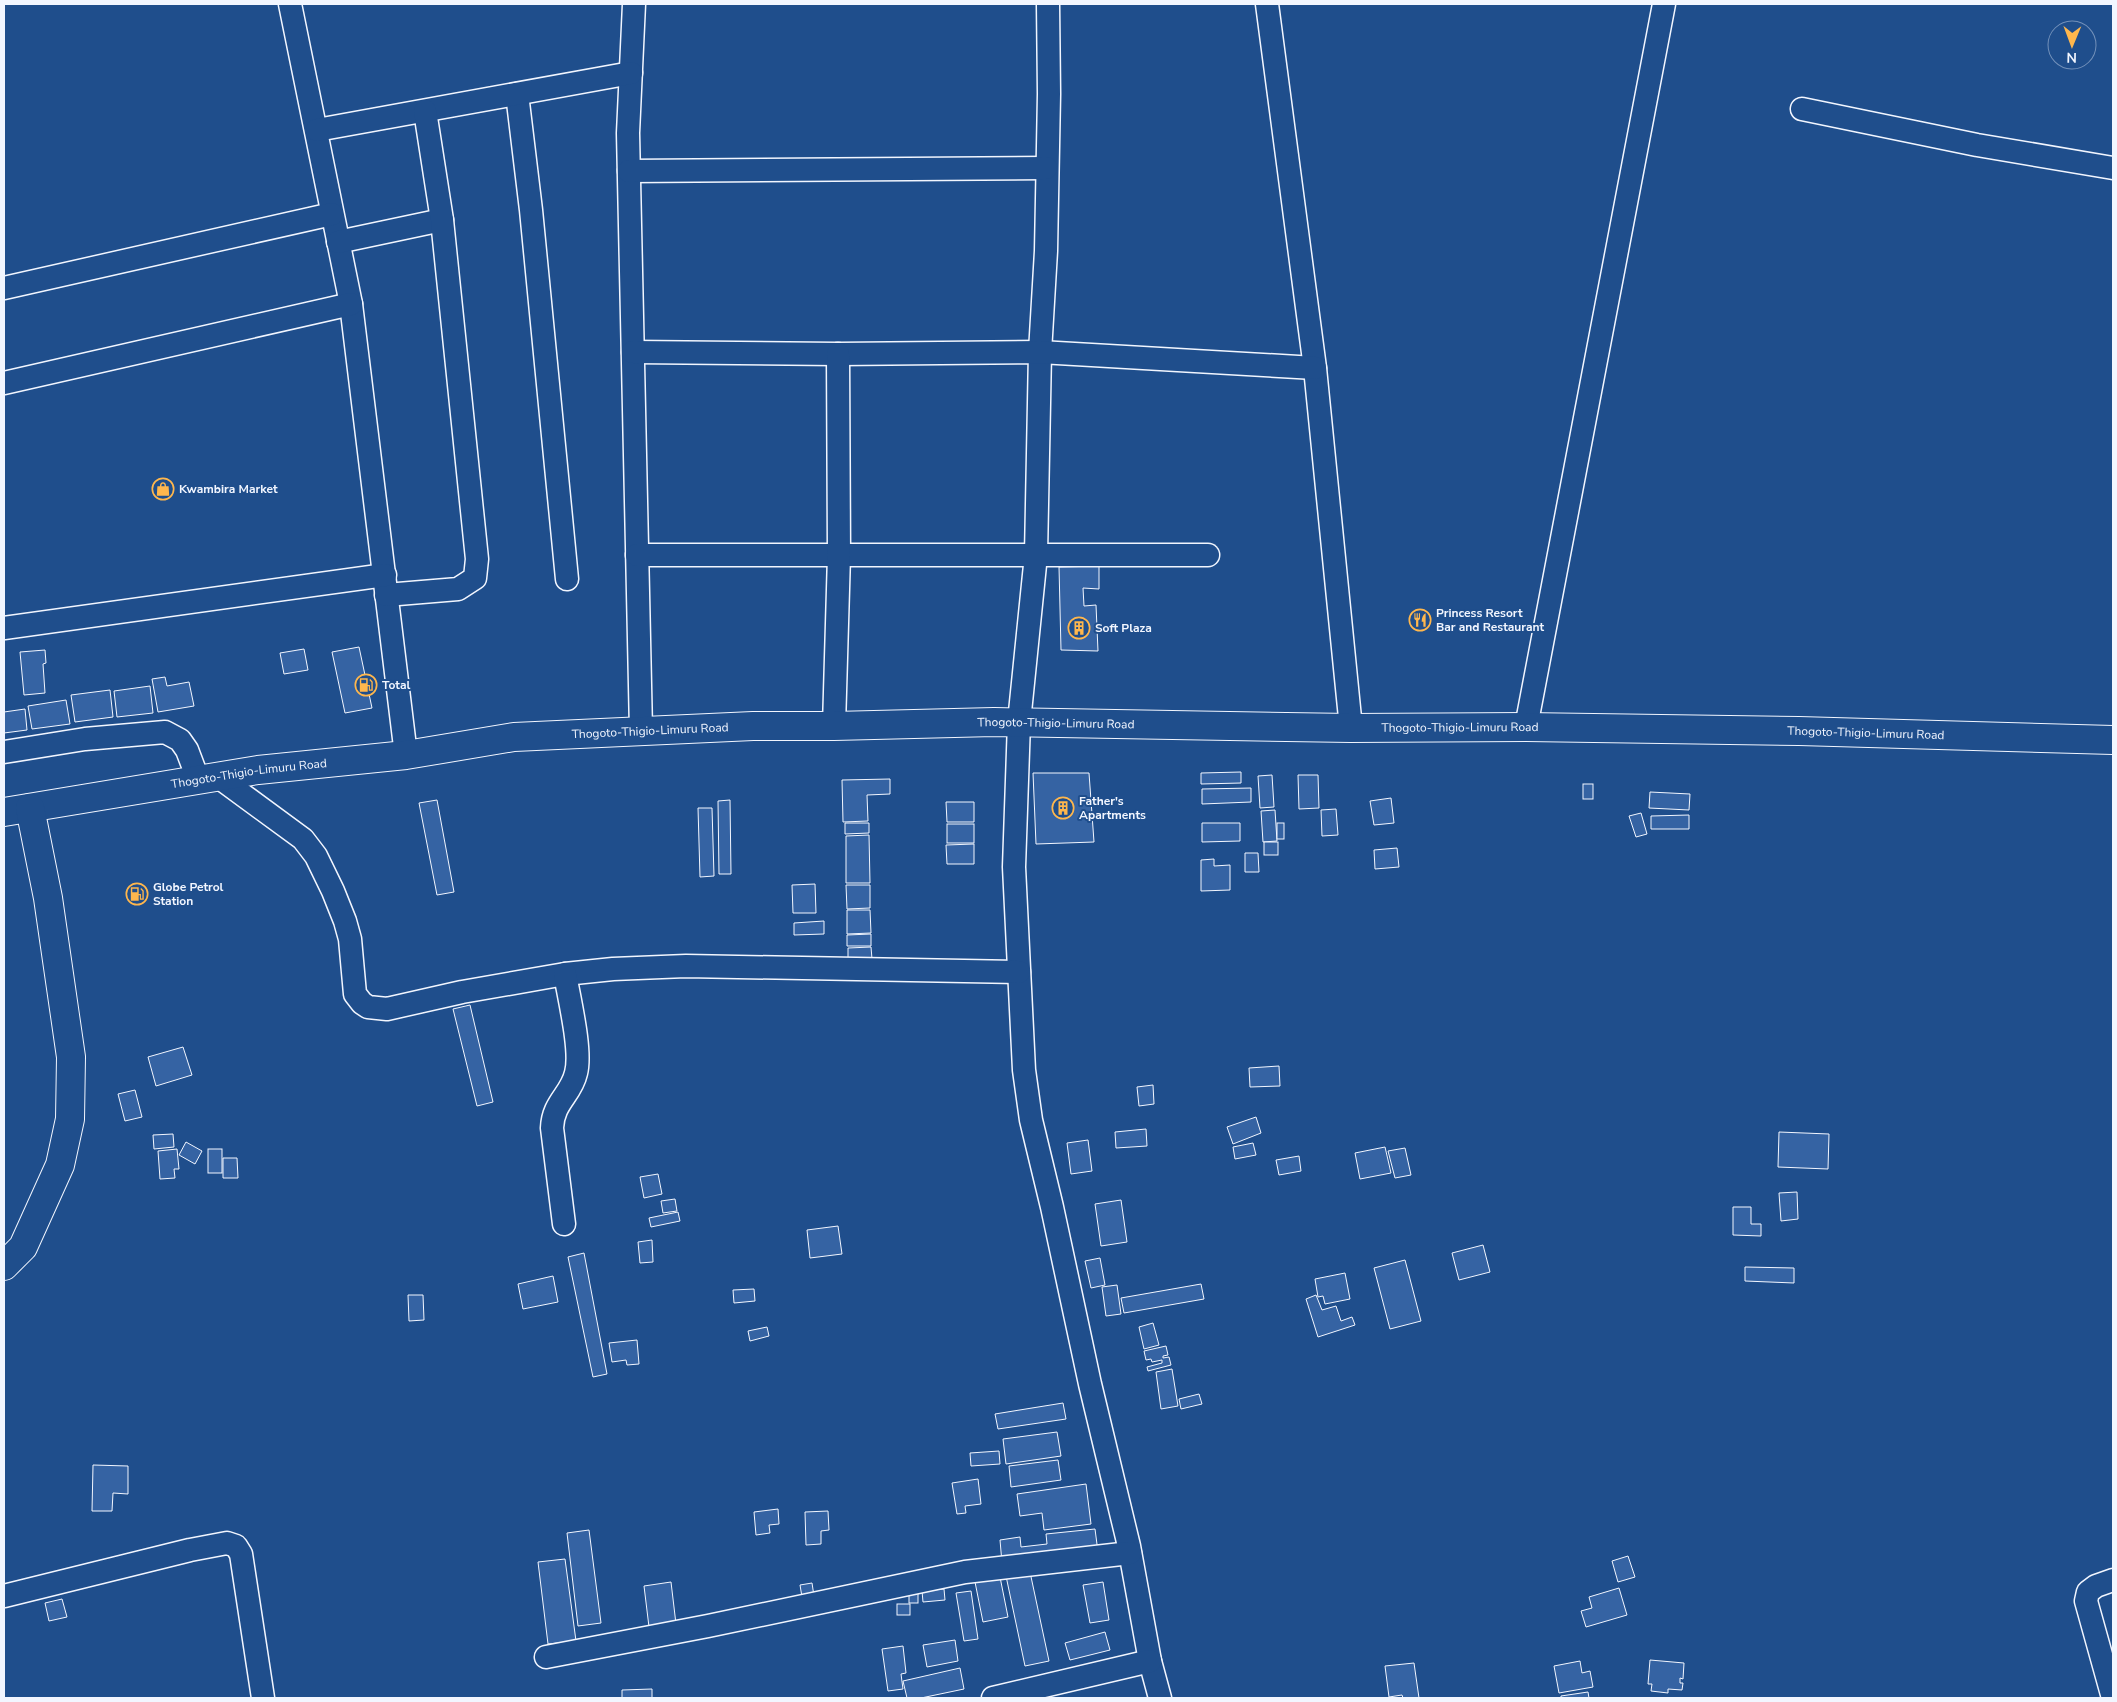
<svg xmlns="http://www.w3.org/2000/svg" width="2117" height="1702" font-family="'Nunito Sans',sans-serif">
	<rect width="100%" height="100%" fill="#1f4e8c"/>
	<!-- building -->
	<g fill="#3563a3" stroke="#f2f6ff">
		<polygon points="1099,566 1099,589 1083,588 1084,606 1096,605 1098,651 1061,650 1059,567"/>
		<polygon points="359,647 372,708 345,713 332,652"/>
		<polygon points="304,649 308,670 284,674 280,653"/>
		<polygon points="45,650 46,663 43,664 45,693 24,695 20,652"/>
		<polygon points="165,677 167,686 189,682 194,706 158,712 152,679"/>
		<polygon points="150,686 153,713 117,717 114,691"/>
		<polygon points="110,690 113,717 75,722 71,695"/>
		<polygon points="66,700 70,724 32,729 28,706"/>
		<polygon points="25,709 27,730 4,733 4,712"/>
		<polygon points="1241,772 1241,783 1201,784 1201,773"/>
		<polygon points="1033,773 1089,773 1094,842 1036,844"/>
		<polygon points="1272,775 1274,807 1260,808 1258,776"/>
		<polygon points="1298,775 1318,775 1319,808 1299,809"/>
		<polygon points="890,779 890,794 867,795 868,821 843,822 842,780"/>
		<rect x="1583" y="784" width="10" height="15"/>
		<polygon points="1251,788 1251,802 1202,804 1202,789"/>
		<polygon points="1650,792 1690,794 1689,810 1649,808"/>
		<polygon points="1391,798 1394,823 1374,825 1370,801"/>
		<polygon points="437,800 454,892 437,895 419,803"/>
		<polygon points="730,800 731,874 719,874 718,801"/>
		<polygon points="946,802 974,802 974,822 947,822"/>
		<polygon points="698,808 712,808 714,876 700,877"/>
		<polygon points="1336,809 1338,835 1322,836 1321,810"/>
		<polygon points="1275,810 1277,841 1263,842 1261,811"/>
		<polygon points="1641,813 1647,834 1636,837 1629,816"/>
		<polygon points="1689,815 1689,829 1651,829 1651,816"/>
		<polygon points="845,823 869,823 869,833 845,834"/>
		<polygon points="1202,823 1240,823 1240,841 1202,842"/>
		<rect x="1277" y="823" width="7" height="16"/>
		<rect x="947" y="824" width="27" height="19"/>
		<polygon points="869,835 870,883 846,883 846,836"/>
		<rect x="1264" y="842" width="14" height="13"/>
		<polygon points="974,844 974,864 947,864 946,845"/>
		<polygon points="1397,848 1399,867 1375,869 1374,850"/>
		<polygon points="1245,853 1258,853 1259,872 1245,872"/>
		<polygon points="1214,859 1214,866 1230,865 1230,890 1201,891 1201,860"/>
		<polygon points="815,884 816,913 793,913 792,885"/>
		<polygon points="846,885 870,885 870,908 847,909"/>
		<polygon points="847,910 870,910 871,933 847,934"/>
		<polygon points="824,921 824,934 794,935 794,923"/>
		<polygon points="871,934 871,946 847,946 847,935"/>
		<polygon points="871,947 872,959 848,959 848,948"/>
		<polygon points="470,1005 493,1102 477,1106 453,1009"/>
		<polygon points="183,1047 192,1075 156,1086 148,1057"/>
		<polygon points="1279,1066 1280,1086 1250,1087 1249,1068"/>
		<polygon points="1153,1085 1154,1104 1139,1106 1137,1087"/>
		<polygon points="135,1090 142,1117 125,1121 118,1094"/>
		<polygon points="1256,1117 1261,1133 1233,1144 1227,1127"/>
		<polygon points="1146,1129 1147,1146 1116,1148 1115,1132"/>
		<polygon points="1779,1132 1829,1134 1828,1169 1778,1167"/>
		<polygon points="173,1134 174,1147 154,1149 153,1135"/>
		<polygon points="1088,1140 1092,1171 1071,1174 1067,1143"/>
		<polygon points="186,1142 202,1151 195,1164 179,1155"/>
		<polygon points="1253,1143 1256,1155 1235,1159 1233,1147"/>
		<polygon points="1385,1147 1391,1173 1360,1179 1355,1153"/>
		<polygon points="1405,1148 1411,1175 1395,1178 1388,1151"/>
		<polygon points="177,1149 179,1169 174,1169 175,1178 160,1179 158,1151"/>
		<rect x="208" y="1149" width="14" height="24"/>
		<polygon points="1299,1156 1301,1171 1279,1175 1276,1160"/>
		<polygon points="223,1158 237,1158 238,1178 223,1178"/>
		<polygon points="658,1174 662,1194 644,1198 640,1177"/>
		<polygon points="1797,1192 1798,1219 1781,1221 1779,1193"/>
		<polygon points="675,1199 677,1211 663,1213 661,1201"/>
		<polygon points="1121,1200 1127,1242 1101,1246 1095,1204"/>
		<polygon points="1733,1207 1751,1207 1751,1224 1761,1224 1761,1236 1733,1235"/>
		<polygon points="678,1212 680,1221 651,1227 649,1218"/>
		<polygon points="838,1226 842,1254 810,1258 807,1230"/>
		<polygon points="652,1240 653,1262 640,1263 638,1242"/>
		<polygon points="1483,1245 1490,1272 1459,1280 1452,1253"/>
		<polygon points="584,1253 607,1374 593,1377 568,1257"/>
		<polygon points="1100,1258 1105,1285 1091,1288 1085,1261"/>
		<polygon points="1405,1260 1421,1321 1390,1329 1374,1268"/>
		<polygon points="1745,1267 1794,1268 1794,1283 1745,1281"/>
		<polygon points="1345,1273 1350,1299 1325,1304 1323,1296 1318,1297 1315,1279"/>
		<polygon points="553,1276 558,1302 523,1309 518,1284"/>
		<polygon points="1201,1284 1204,1299 1124,1313 1121,1298"/>
		<polygon points="1117,1285 1121,1314 1106,1316 1102,1287"/>
		<polygon points="754,1289 755,1301 734,1303 733,1290"/>
		<polygon points="408,1295 423,1295 424,1320 409,1321"/>
		<polygon points="1316,1295 1322,1310 1336,1306 1341,1321 1352,1317 1355,1325 1318,1337 1306,1299"/>
		<polygon points="1153,1323 1159,1345 1144,1349 1139,1327"/>
		<polygon points="767,1327 769,1336 750,1341 748,1331"/>
		<polygon points="637,1340 639,1364 627,1365 626,1360 612,1362 609,1343"/>
		<polygon points="1166,1346 1168,1355 1163,1356 1163,1358 1169,1357 1171,1365 1148,1371 1147,1367 1162,1363 1162,1360 1152,1362 1151,1359 1146,1360 1144,1351"/>
		<polygon points="1172,1369 1178,1406 1161,1409 1156,1372"/>
		<polygon points="1199,1394 1202,1404 1181,1409 1179,1399"/>
		<polygon points="1063,1403 1066,1419 998,1429 995,1414"/>
		<polygon points="1057,1432 1061,1456 1006,1464 1003,1439"/>
		<polygon points="999,1451 1000,1464 971,1466 970,1453"/>
		<polygon points="1058,1460 1061,1480 1011,1487 1009,1466"/>
		<polygon points="93,1465 128,1466 128,1494 113,1493 112,1511 92,1511"/>
		<polygon points="978,1479 981,1504 965,1506 966,1513 957,1514 952,1483"/>
		<polygon points="1086,1484 1091,1524 1044,1530 1042,1513 1020,1516 1017,1494"/>
		<polygon points="778,1509 779,1524 769,1525 770,1533 756,1535 754,1512"/>
		<polygon points="828,1511 829,1530 821,1531 821,1544 806,1545 805,1512"/>
		<polygon points="1095,1529 1098,1552 1002,1563 1000,1540 1020,1537 1021,1547 1047,1544 1046,1534"/>
		<polygon points="589,1530 601,1623 578,1626 567,1533"/>
		<polygon points="1628,1556 1635,1577 1618,1582 1612,1561"/>
		<polygon points="565,1559 576,1641 548,1644 538,1562"/>
		<polygon points="1030,1572 1049,1661 1025,1666 1006,1576"/>
		<polygon points="1000,1577 1008,1617 983,1622 975,1582"/>
		<polygon points="671,1582 676,1624 649,1627 644,1586"/>
		<polygon points="1103,1582 1109,1620 1090,1623 1083,1585"/>
		<polygon points="812,1583 814,1596 802,1597 800,1585"/>
		<polygon points="1619,1588 1627,1615 1586,1627 1581,1611 1592,1608 1589,1597"/>
		<polygon points="944,1589 945,1600 923,1602 922,1591"/>
		<polygon points="971,1591 978,1639 964,1641 956,1593"/>
		<rect x="909" y="1593" width="9" height="10"/>
		<polygon points="62,1599 67,1617 49,1621 45,1603"/>
		<rect x="897" y="1604" width="13" height="11"/>
		<polygon points="1105,1632 1110,1650 1070,1660 1065,1643"/>
		<polygon points="955,1640 958,1661 927,1667 923,1645"/>
		<polygon points="903,1646 906,1673 901,1674 903,1689 888,1691 882,1649"/>
		<polygon points="1650,1660 1684,1663 1683,1679 1680,1678 1680,1683 1683,1683 1682,1690 1668,1689 1668,1693 1651,1691 1652,1684 1648,1684"/>
		<polygon points="1580,1661 1582,1673 1590,1671 1593,1687 1559,1693 1554,1666"/>
		<polygon points="1414,1663 1419,1698 1403,1698 1402,1695 1389,1697 1385,1666"/>
		<polygon points="960,1668 964,1689 921,1698 907,1698 903,1681"/>
		<polygon points="652,1689 652,1698 622,1698 622,1690"/>
		<polygon points="1588,1692 1589,1698 1561,1698 1561,1696"/>
	</g>
	<g fill="none" stroke-linecap="round" stroke-linejoin="round">
		<!-- minor casing -->
		<g stroke="#f2f6ff" stroke-width="25">
			<g id="minor">
				<polyline points="290,4 351,304 406,755"/>
				<polyline points="634,4 628,133 641,731"/>
				<polyline points="1048,4 1049,94 1046,251 1040,352 1036,555 1019,722 1014,867 1024,1070 1031,1120 1052,1207 1090,1384 1129,1546 1150,1661 1160,1698"/>
				<polyline points="1267,4 1315,368 1351,728"/>
				<polyline points="517,94 531,210 567,579"/>
				<polyline points="1802,109 1977,145 2113,168"/>
				<polyline points="317,130 631,73"/>
				<polyline points="629,171 1046,168"/>
				<polyline points="338,242 442,220"/>
				<polyline points="4,288 332,214"/>
				<polyline points="633,352 838,354 1040,352 1315,368"/>
				<polyline points="4,383 351,304"/>
				<polyline points="637,555 1208,555"/>
				<polyline points="386,595 458,589 475,578 477,559 442,220 425,111"/>
				<polyline points="4,628 385,575"/>
				<polyline points="834,726 839,555 838,354"/>
				<polyline points="1526,727 1664,4"/>
				<polyline points="4,752 85,739 165,732 180,740 187,750 198,779"/>
				<polyline points="217,776 303,839 316,856 333,891 345,921 350,939 355,994 362,1003 368,1007 387,1009 462,992 565,974 613,969 686,966 1019,972"/>
				<path d="M564 1224 552 1128C553 1102 571 1095 576 1073 582 1051 569 998 565 974"/>
				<polyline points="4,1596 190,1550 227,1543 236,1546 241,1554 263,1698"/>
				<polyline points="546,1657 708,1626 965,1572 1130,1553"/>
				<polyline points="993,1698 1150,1661"/>
				<polyline points="2113,1698 2086,1601 2088,1592 2096,1586 2113,1580"/>
			</g>
		</g>
		<!-- highway casing -->
		<g stroke="#f2f6ff" stroke-width="30">
			<g id="highway">
				<path id="s1" d="M4 812 258 770 406 755 514 737 753 726H834L994 722 1351 728 1526 727 1799 731 2113 740"/>
				<polyline points="4,1266 23,1247 60,1165 70,1119 71,1057 48,898 30,808"/>
			</g>
		</g>
		<!-- minor -->
		<use href="#minor" stroke="#1f4e8c" stroke-width="22"/>
		<!-- highway -->
		<use href="#highway" stroke="#1f4e8c" stroke-width="28"/>
	</g>
	<!-- icons -->
	<defs>
		<g id="shop-ring" transform="scale(1.125)"><circle r="9.5" fill="#1f4e8c" stroke="#ffb74d" stroke-width="1.5"/><path d="M-5-2.5h2.3a2.7 3.5 0 0 1 5.4 0H5L5.5 6h-11ZM-1.5-2.5h3a1.5 2.3 0 0 0-3 0Z" fill="#ffb74d"/></g>
		<g id="restaurant-ring" transform="scale(1.125)"><circle r="9.5" fill="#1f4e8c" stroke="#ffb74d" stroke-width="1.5"/><path d="M-5-6h1v4h1v-4h1v4h1v-4h1v5L-1.5 .5V6h-2V.5L-5-1ZM5-6V6H3V1.5H1.5Q1.5-4 5-6Z" fill="#ffb74d"/></g>
		<g id="building-ring" transform="scale(1.125)"><circle r="9.5" fill="#1f4e8c" stroke="#ffb74d" stroke-width="1.5"/><path d="M-4-6H4V6H1V3H-1V6H-4ZM-2.5-4.3h1.7v1.8h-1.7ZM.8-4.3h1.7v1.8H.8ZM-2.5-1h1.7V.8h-1.7ZM.8-1h1.7V.8H.8Z" fill="#ffb74d"/></g>
		<g id="fuel-ring" transform="scale(1.125)"><circle r="9.5" fill="#1f4e8c" stroke="#ffb74d" stroke-width="1.5"/><path d="M-5.5-6h7V0h2V4h1.3V-2.5L3-4.5l.8-.8L6-3V5H2.5V1h-1V6h-7ZM-4.2-4.7v3.2H.2V-4.7Z" fill="#ffb74d"/></g>
	</defs>
	<g fill-rule="evenodd">
		<use href="#shop-ring" x="163" y="489"/>
		<use href="#restaurant-ring" x="1420" y="620"/>
		<use href="#building-ring" x="1079" y="628"/>
		<use href="#fuel-ring" x="366" y="685"/>
		<use href="#building-ring" x="1063" y="808"/>
		<use href="#fuel-ring" x="137" y="894"/>
	</g>
	<g text-anchor="middle" stroke-width="4" stroke-linejoin="round" paint-order="stroke">
		<!-- poi labels -->
		<g font-size="12" font-weight="bold" fill="#f2f6ff" stroke="#1f4e8c" text-anchor="start">
			<text x="179" y="493">Kwambira Market</text>
			<text x="1436" y="617">Princess Resort<tspan x="1436" dy="14">Bar and Restaurant</tspan></text>
			<text x="1095" y="632">Soft Plaza</text>
			<text x="382" y="689">Total</text>
			<text x="1079" y="805">Father's<tspan x="1079" dy="14">Apartments</tspan></text>
			<text x="153" y="891">Globe Petrol<tspan x="153" dy="14">Station</tspan></text>
		</g>
		<!-- street labels -->
		<g font-size="12" fill="#f2f6ff" stroke="#1f4e8c">
			<text dy="4" stroke="none"><textPath href="#s1" startOffset="1058">Thogoto-Thigio-Limuru Road</textPath></text>
			<text dy="4" stroke="none"><textPath href="#s1" startOffset="1462">Thogoto-Thigio-Limuru Road</textPath></text>
			<text dy="4" stroke="none"><textPath href="#s1" startOffset="652">Thogoto-Thigio-Limuru Road</textPath></text>
			<text dy="4" stroke="none"><textPath href="#s1" startOffset="1868">Thogoto-Thigio-Limuru Road</textPath></text>
			<text dy="4" stroke="none"><textPath href="#s1" startOffset="248">Thogoto-Thigio-Limuru Road</textPath></text>
		</g>
	</g>
	<!-- border -->
	<rect width="2117" height="1702" fill="none" stroke="#f2f6ff" stroke-width="10"/>
	<!-- north arrow -->
	<g transform="translate(2072 45) rotate(181)"><circle r="24" fill="#1f4e8c" stroke="#7391ba"/>
	<path d="M0-4L9 19L0 12L-9 19Z" fill="#ffb74d"/>
	<text y="-8" font-size="14" font-weight="bold" text-anchor="middle" fill="#f2f6ff">N</text>
	</g>
</svg>
